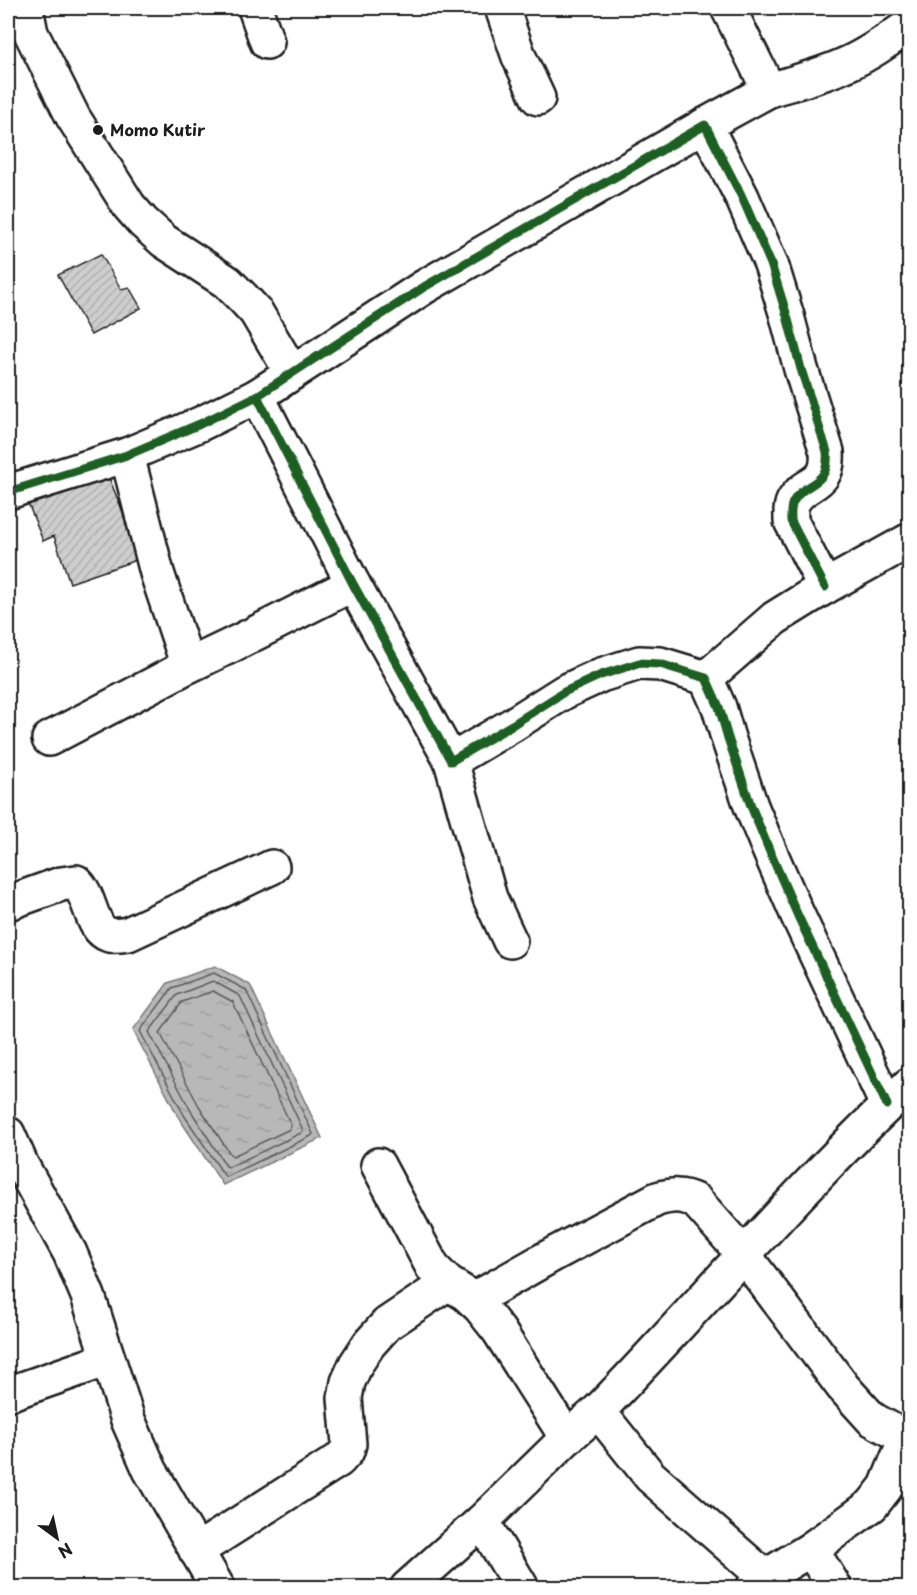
<svg xmlns="http://www.w3.org/2000/svg" width="917" height="1595" font-family="'Playpen Sans',sans-serif">
	<defs>
		<pattern id="water-ripples" width="26" height="14" patternUnits="userSpaceOnUse" patternTransform="scale(1.5)"><rect width="26" height="14" fill="#b8b8b8"/><path d="M2 4q2-2 4 0t4 0M15 11q2-2 4 0t4 0" fill="none" stroke="#9e9e9e"/></pattern>
		<pattern id="building-hatch" width="6" height="6" patternUnits="userSpaceOnUse" patternTransform="scale(1.5)"><rect width="6" height="6" fill="#cecece"/><path d="M-1 1l2-2M0 6l6-6M5 7l2-2" fill="none" stroke="#b0b0b0"/></pattern>
	</defs>
	<rect width="100%" height="100%" fill="#fff"/>
	<filter id="ink" filterUnits="userSpaceOnUse"><feTurbulence type="fractalNoise" baseFrequency=".0167" numOctaves="2"/><feDisplacementMap in="SourceGraphic" scale="12" xChannelSelector="R" yChannelSelector="G"/><feConvolveMatrix kernelMatrix="1 2 1 2 8 2 1 2 1" color-interpolation-filters="sRGB"/></filter>
	<g filter="url(#ink)">
		<!-- water -->
		<polygon fill="url(#water-ripples)" stroke="#7a7a7a" stroke-width="1.5" points="215,966 250,985 322,1138 223,1185 179,1118 133,1030 168,983"/>
		<g fill="none" stroke-linecap="round" stroke-linejoin="round">
			<!-- shore -->
			<g stroke="#5a5a5a" stroke-width="1.5">
				<polygon points="214,973 246,990 313,1134 311,1136 226,1177 224,1175 184,1115 140,1031 172,988"/>
				<polygon points="213,981 240,996 303,1130 301,1133 229,1167 226,1166 191,1111 149,1032 177,995"/>
				<polygon points="213,991 233,1002 291,1125 290,1129 233,1156 230,1154 199,1106 160,1033 182,1002"/>
			</g>
		</g>
		<!-- building -->
		<g fill="url(#building-hatch)" stroke="#1c1c1c" stroke-width="1.5">
			<polygon points="101,254 121,289 129,287 141,308 91,335 58,275"/>
			<polygon points="107,473 142,558 70,583 54,536 43,541 26,498"/>
		</g>
		<g fill="none" stroke-linecap="round" stroke-linejoin="round">
			<!-- minor casing -->
			<g stroke="#1c1c1c" stroke-width="38">
				<g id="minor">
					<polyline points="26,8 31,33 73,117 129,206 143,222 164,241 227,282 243,298 256,312 292,373"/>
					<polyline points="255,8 267,42"/>
					<polyline points="502,8 519,57 538,98"/>
					<path d="M769 90C796 82 824 75 849 63 871 53 890 39 910 25"/>
					<polyline points="705,125 769,90 728,8"/>
					<polyline points="257,396 353,584 451,761 512,725 564,692 601,675 639,663 660,664 706,678 719,707 728,738 751,806 770,852 798,916 887,1105"/>
					<polyline points="127,455 157,573 188,666"/>
					<path d="M8 492 127 455 200 424 257 396 424 287 705 125 742 197 771 264 787 316 801 369 827 452C830 488 804 480 793 502 790 508 791 514 791 521L825 587"/>
					<polyline points="706,678 775,618 825,587 910,540"/>
					<polyline points="49,739 188,666 232,645 353,584"/>
					<polyline points="451,761 490,898 510,941"/>
					<path d="M8 903 61 884 76 882C91 895 90 929 109 935 115 936 122 935 128 934L272 867"/>
					<polyline points="8,1134 22,1166 70,1253 88,1296 128,1420 150,1470 218,1588"/>
					<polyline points="378,1165 433,1268 448,1283 466,1294 480,1307 499,1331 567,1438"/>
					<path d="M473 1300 554 1254 657 1199C672 1195 682 1194 696 1201L744 1255 843 1387 872 1419 906 1438"/>
					<polyline points="8,1394 108,1359"/>
					<polyline points="598,1411 650,1476 765,1577 771,1588"/>
					<polyline points="482,1521 522,1588"/>
					<polyline points="811,1549 835,1588"/>
					<polyline points="196,1551 339,1460 347,1451 349,1444 345,1398 348,1382 356,1364 369,1344 387,1324 448,1283"/>
					<path d="M407 1588 482 1521 567 1438 598 1411C703 1303 799 1187 910 1084"/>
					<polyline points="753,1588 765,1577 811,1549 872,1505 886,1487 906,1438 910,1434"/>
				</g>
			</g>
			<!-- minor -->
			<use href="#minor" stroke="#fff" stroke-width="33"/>
			<!-- cycleway casing -->
			<g stroke="#fff" stroke-width="13">
				<g id="cycleway">
					<polyline points="257,396 353,584 451,761 512,725 564,692 601,675 639,663 660,664 706,678 719,707 728,738 751,806 770,852 798,916 887,1105"/>
					<path d="M8 492 127 455 200 424 257 396 424 287 705 125 742 197 771 264 787 316 801 369 827 452C830 488 804 480 793 502 790 508 791 514 791 521L825 587"/>
				</g>
			</g>
			<!-- cycleway -->
			<use href="#cycleway" stroke="#1b5e20" stroke-width="9"/>
		</g>
	</g>
	<!-- markers -->
	<circle fill="#1c1c1c" stroke="#fff" stroke-width="2" cx="98" cy="130" r="6"/>
	<g text-anchor="middle" stroke-width="5" stroke-linejoin="round" paint-order="stroke">
		<!-- poi labels -->
		<g font-size="16" font-weight="bold" fill="#1c1c1c" stroke="#fff" text-anchor="start">
			<text x="110" y="136">Momo Kutir</text>
		</g>
	</g>
	<!-- margin -->
	<rect width="917" height="1595" fill="none" stroke="#fff" stroke-width="30"/>
	<rect x="15" y="15" width="887" height="1565" fill="none" stroke="#1c1c1c" stroke-width="2" filter="url(#ink)"/>
	<!-- north arrow -->
	<g transform="translate(57 1538) rotate(147)" stroke="#ffffff" stroke-width="4.5" paint-order="stroke">
	<path d="M0-4.5L10 22L0 15L-10 22Z" fill="#1c1c1c"/>
	<text y="-9" font-size="16" font-weight="bold" text-anchor="middle" fill="#1c1c1c">N</text>
	</g>
</svg>
